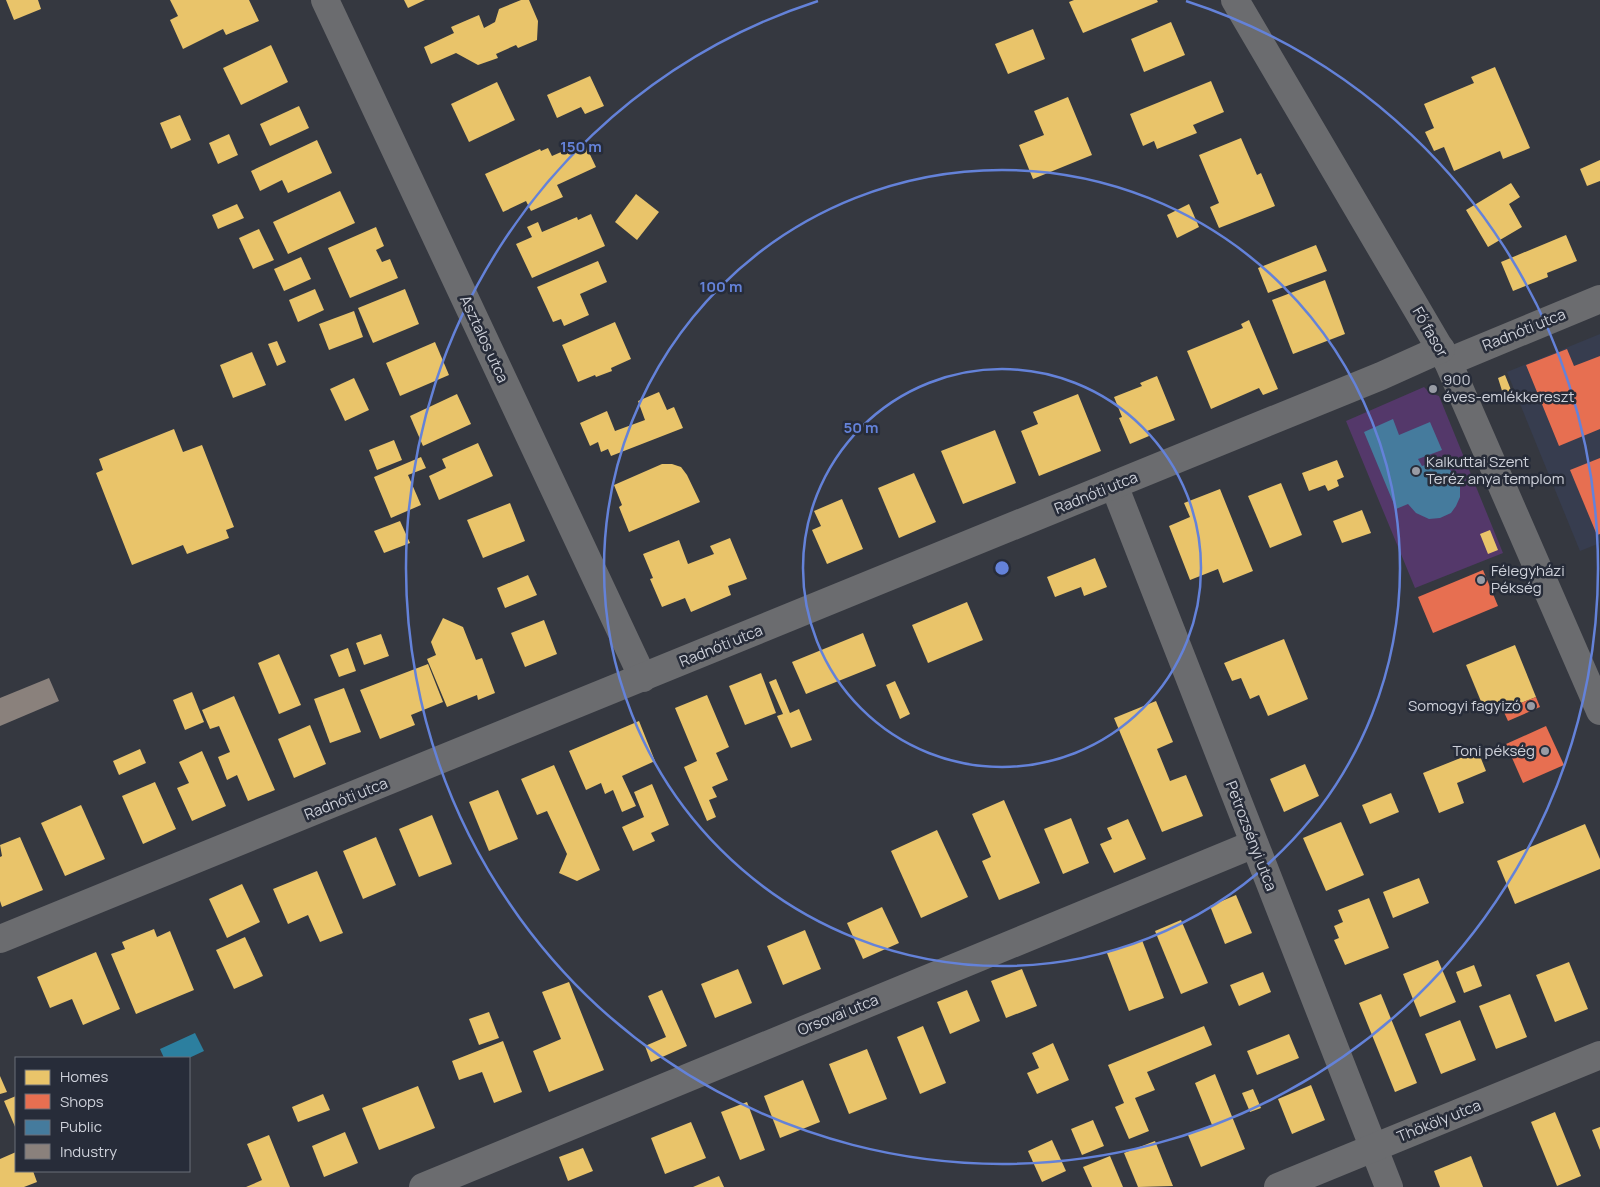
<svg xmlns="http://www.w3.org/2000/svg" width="1600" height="1187" font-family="Manrope,sans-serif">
	<rect width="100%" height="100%" fill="#353840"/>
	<!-- built -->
	<polygon fill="#373d4f" points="1600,334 1600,543 1580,551 1507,372"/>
	<!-- green -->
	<polygon fill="#54386a" points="1424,387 1430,393 1439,396 1503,553 1415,588 1346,421"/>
	<!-- water -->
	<polygon fill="#2c7f9f" points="195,1033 204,1051 189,1058 164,1058 160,1049"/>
	<!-- homes -->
	<g fill="#e9c46a">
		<polygon points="6,0 38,0 41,9 14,20"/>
		<polygon points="170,0 249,0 259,21 226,35 223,29 183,49 170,20 178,16"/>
		<polygon points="404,0 425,0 408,8"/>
		<polygon points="521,0 529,0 538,21 537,40 518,48 516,45 496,54 498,58 478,65 456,53 431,64 424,47 454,33 451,27 479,15 484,28 495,22 499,9"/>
		<polygon points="1074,0 1157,0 1158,2 1083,33 1069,2"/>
		<polygon points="1171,22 1185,55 1144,72 1131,39"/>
		<polygon points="1033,29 1045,59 1008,74 995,44"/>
		<polygon points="271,45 288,82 241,105 223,68"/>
		<polygon points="1495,67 1530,148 1503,159 1500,151 1454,171 1444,147 1434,151 1425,132 1434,128 1424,104 1474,83 1471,77"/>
		<polygon points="590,76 604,106 585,114 581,107 557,118 547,95"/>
		<polygon points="1211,81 1224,112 1193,125 1197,133 1157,149 1154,141 1143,146 1130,114"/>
		<polygon points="497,82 515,120 469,142 451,104"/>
		<polygon points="1068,97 1092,155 1033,179 1019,145 1044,135 1034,111"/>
		<polygon points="299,106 309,128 270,146 260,124"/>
		<polygon points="180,115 191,140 171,149 160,123"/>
		<polygon points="229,134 238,155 218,164 209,143"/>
		<polygon points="1241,138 1257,175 1261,173 1275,206 1219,228 1210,207 1219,203 1199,155"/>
		<polygon points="317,140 332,173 288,193 282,180 260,191 251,171"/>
		<polygon points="584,142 596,167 557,185 563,197 531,211 526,201 503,212 485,174 540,149 541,151 548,148 552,156"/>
		<polygon points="1600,160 1600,181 1587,186 1580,169"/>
		<polygon points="1511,183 1520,197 1509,204 1522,227 1488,247 1466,210"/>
		<polygon points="340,191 355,223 288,254 273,222"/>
		<polygon points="636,194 659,212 637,240 615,222"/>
		<polygon points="237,204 244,218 218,229 212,215"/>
		<polygon points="1189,204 1199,227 1177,238 1167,215"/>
		<polygon points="591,214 605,246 532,278 516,244 532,237 527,227 538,222 542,232 577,217 578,220"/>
		<polygon points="376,227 384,246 376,250 382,262 390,259 398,278 350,298 328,248"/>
		<polygon points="259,229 274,260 253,269 239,238"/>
		<polygon points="1566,235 1577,261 1547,273 1548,277 1513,291 1501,262"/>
		<polygon points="1316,245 1327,271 1268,293 1258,268"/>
		<polygon points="301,257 311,279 284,291 274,269"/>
		<polygon points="598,261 607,282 580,294 589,315 564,326 561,319 553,322 537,287"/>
		<polygon points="1325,280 1345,334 1293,354 1272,300"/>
		<polygon points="315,289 324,310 298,322 289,300"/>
		<polygon points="405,289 419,324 373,343 358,308"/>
		<polygon points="354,311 363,337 329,350 319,324"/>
		<polygon points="1249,320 1278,389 1263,395 1259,388 1211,409 1187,351 1243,328 1241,324"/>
		<polygon points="615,322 631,359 611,368 612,371 596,377 595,375 578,382 562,345"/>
		<polygon points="277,341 286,362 277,366 268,344"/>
		<polygon points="435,342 449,375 400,396 386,363"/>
		<polygon points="252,352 266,385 233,398 220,365"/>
		<polygon points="1505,375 1511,390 1503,394 1498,378"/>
		<polygon points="1157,376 1175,420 1147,431 1149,436 1130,444 1119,418 1122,417 1114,397 1142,386 1140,383"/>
		<polygon points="354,378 369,410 345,421 330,389"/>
		<polygon points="659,392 667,410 674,407 683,428 611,456 608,449 601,452 598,442 590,446 580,423 607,411 615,431 645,420 638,401"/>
		<polygon points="457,394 471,424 423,446 410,416"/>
		<polygon points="1078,394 1101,451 1039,476 1021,431 1038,424 1033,412"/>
		<polygon points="174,429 183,452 202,445 234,527 226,530 229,538 187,554 183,545 132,565 96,473 103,470 99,459"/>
		<polygon points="995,430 1016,483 963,504 941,451"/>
		<polygon points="394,440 402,460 377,470 369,450"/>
		<polygon points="478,443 493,476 439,500 429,476 446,468 442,459"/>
		<polygon points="421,457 426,468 408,475 421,505 391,518 374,477"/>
		<polygon points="1337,460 1344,477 1337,480 1339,486 1328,491 1325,485 1309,491 1302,473"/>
		<polygon points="662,464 672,464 681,467 687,475 700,502 629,532 619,507 622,505 614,485"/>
		<polygon points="914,473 936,522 899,538 878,488"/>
		<polygon points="1281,483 1302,535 1270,548 1248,496"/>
		<polygon points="1220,489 1253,571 1223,583 1218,569 1190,580 1169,526 1190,517 1184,503"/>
		<polygon points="842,499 863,549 827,564 812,530 821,526 814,511"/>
		<polygon points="510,503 525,541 483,558 467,520"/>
		<polygon points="1362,510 1371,533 1342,543 1333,521"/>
		<polygon points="400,521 410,543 384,553 374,531"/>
		<polygon points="1490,530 1498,550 1488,554 1480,534"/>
		<polygon points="730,538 747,579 728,586 731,595 691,612 685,598 662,607 650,579 653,578 643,554 679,540 688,564 714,554 710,546"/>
		<polygon points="1095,558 1107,587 1084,596 1081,587 1055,597 1047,577"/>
		<polygon points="528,575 537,595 505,608 497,588"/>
		<polygon points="967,602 983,640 928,663 912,625"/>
		<polygon points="443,618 463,627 476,660 482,658 495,693 478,700 477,695 447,707 427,659 436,655 431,642"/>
		<polygon points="544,620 557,654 525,667 511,633"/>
		<polygon points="863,633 876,666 806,694 792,662"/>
		<polygon points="381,634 389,656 364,665 356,643"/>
		<polygon points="1284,639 1308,699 1268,716 1259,695 1250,699 1241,678 1232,681 1224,663"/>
		<polygon points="1515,645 1536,697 1487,716 1466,665"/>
		<polygon points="348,648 356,671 339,677 330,655"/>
		<polygon points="279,654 301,705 279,714 258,663"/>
		<polygon points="428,664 443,702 411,715 415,725 380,739 360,690"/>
		<polygon points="761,673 776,713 745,725 729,686"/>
		<polygon points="776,679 790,713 799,709 812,740 791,748 777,716 783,714 769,682"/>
		<polygon points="895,681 910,714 900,719 886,685"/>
		<polygon points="344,688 361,732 330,743 314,699"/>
		<polygon points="192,692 204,722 185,730 173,700"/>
		<polygon points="707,695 729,747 716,753 728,780 712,787 717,797 709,800 716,817 707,821 684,767 697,761 675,708"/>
		<polygon points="234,696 275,790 248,801 237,775 227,780 218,757 230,752 219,726 210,729 202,710"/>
		<polygon points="1156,701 1173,742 1157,749 1170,781 1186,775 1203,816 1162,832 1114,718"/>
		<polygon points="639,721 655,761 622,776 636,806 622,812 613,790 605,794 601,783 586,790 569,751"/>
		<polygon points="310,725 326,764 294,778 278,739"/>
		<polygon points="140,749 146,763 119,775 113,761"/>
		<polygon points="202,751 226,806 192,821 177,788 189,783 179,762"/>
		<polygon points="1478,751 1486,771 1457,783 1464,803 1439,813 1423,773"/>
		<polygon points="1305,764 1319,796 1284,812 1270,779"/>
		<polygon points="554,765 600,870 577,881 559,873 567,854 547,811 537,815 521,779"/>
		<polygon points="155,782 176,829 143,844 122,796"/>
		<polygon points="652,784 669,825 651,833 655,841 633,851 622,827 644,817 634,792"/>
		<polygon points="498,790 518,839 489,851 469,802"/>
		<polygon points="1391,793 1399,812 1370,824 1362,805"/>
		<polygon points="1004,800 1040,883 999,900 982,861 991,857 972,814"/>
		<polygon points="81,805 105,859 65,876 41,823"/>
		<polygon points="432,815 452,864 419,877 399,829"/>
		<polygon points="1071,818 1089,863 1063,874 1044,829"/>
		<polygon points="1128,819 1146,859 1114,873 1100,844 1112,839 1107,828"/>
		<polygon points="1341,822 1364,875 1326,891 1303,838"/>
		<polygon points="1585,824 1600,859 1600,869 1515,904 1497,861"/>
		<polygon points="937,830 968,897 921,918 891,851"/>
		<polygon points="20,837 43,890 2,907 0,901 0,857 2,856 0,845"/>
		<polygon points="376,837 396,885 363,899 343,851"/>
		<polygon points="317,871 343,933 320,942 308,915 288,924 273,889"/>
		<polygon points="1419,878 1429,903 1393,918 1383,892"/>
		<polygon points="242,884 260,922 227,938 209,899"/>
		<polygon points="1236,895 1252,933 1225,944 1210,906"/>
		<polygon points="1369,898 1389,948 1345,965 1334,940 1339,938 1334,926 1343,922 1338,910"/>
		<polygon points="882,907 899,943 863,959 847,923"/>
		<polygon points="1181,920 1208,983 1181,994 1155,931"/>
		<polygon points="154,929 157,937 170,931 194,990 136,1014 111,954 125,949 122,942"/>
		<polygon points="805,930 821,969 783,985 767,946"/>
		<polygon points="245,937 263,976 234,989 216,950"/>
		<polygon points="1142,940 1164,998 1129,1011 1107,953"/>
		<polygon points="96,952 120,1009 83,1025 72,999 50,1008 37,977"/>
		<polygon points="1438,960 1456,1002 1420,1017 1403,974"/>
		<polygon points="1569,962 1588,1009 1555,1022 1536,975"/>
		<polygon points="1474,965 1482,986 1464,993 1456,972"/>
		<polygon points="738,969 752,1003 715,1018 701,984"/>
		<polygon points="1022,969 1037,1006 1006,1018 991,981"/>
		<polygon points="1263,972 1271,992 1239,1006 1230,985"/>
		<polygon points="569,982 604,1070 549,1092 533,1051 561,1039 542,992"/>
		<polygon points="662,990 687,1046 651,1062 645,1046 666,1037 648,996"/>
		<polygon points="967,990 980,1021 950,1034 937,1002"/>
		<polygon points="1381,994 1417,1083 1395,1092 1359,1003"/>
		<polygon points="1510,994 1527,1037 1496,1049 1479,1006"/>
		<polygon points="489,1012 499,1038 479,1045 469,1019"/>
		<polygon points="1460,1020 1476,1060 1441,1074 1425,1034"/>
		<polygon points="923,1026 946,1083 920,1094 897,1037"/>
		<polygon points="1204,1026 1212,1045 1147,1072 1155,1090 1135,1098 1149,1131 1129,1139 1115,1107 1124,1103 1108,1065"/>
		<polygon points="1289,1034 1299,1058 1257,1075 1247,1051"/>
		<polygon points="503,1041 522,1092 494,1103 482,1072 459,1080 452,1061"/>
		<polygon points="1053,1043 1069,1080 1037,1094 1027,1073 1039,1068 1032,1053"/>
		<polygon points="867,1049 887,1099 849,1114 829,1064"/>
		<polygon points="1215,1074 1245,1149 1201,1167 1188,1135 1212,1125 1195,1083"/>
		<polygon points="0,1076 7,1092 0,1094"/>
		<polygon points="803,1080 820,1122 780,1138 764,1096"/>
		<polygon points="1311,1085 1325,1120 1292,1134 1278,1099"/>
		<polygon points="418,1086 435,1128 379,1150 362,1108"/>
		<polygon points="1253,1089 1261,1108 1250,1112 1242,1093"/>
		<polygon points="323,1094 330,1110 298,1122 292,1107"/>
		<polygon points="16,1096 16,1129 4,1101"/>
		<polygon points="747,1102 765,1150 740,1160 721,1112"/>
		<polygon points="1555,1112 1581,1176 1557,1186 1531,1122"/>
		<polygon points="1093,1120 1104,1146 1082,1155 1071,1129"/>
		<polygon points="691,1122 706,1158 665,1174 651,1138"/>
		<polygon points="1600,1127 1600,1150 1592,1130"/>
		<polygon points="345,1132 358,1163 324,1177 312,1146"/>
		<polygon points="269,1135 290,1187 246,1187 262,1180 247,1144"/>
		<polygon points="1052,1140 1066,1171 1042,1182 1028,1151"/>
		<polygon points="1155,1141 1173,1186 1138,1187 1124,1153"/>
		<polygon points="583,1148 593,1171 568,1181 559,1157"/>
		<polygon points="16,1152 16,1171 33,1171 37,1182 24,1187 0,1187 0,1159"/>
		<polygon points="1110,1156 1123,1187 1092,1187 1083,1167"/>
		<polygon points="1471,1156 1483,1187 1440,1187 1434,1171"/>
		<polygon points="719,1176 724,1187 693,1187"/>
	</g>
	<!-- shops -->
	<g fill="#e76f51">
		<polygon points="1567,349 1574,366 1600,356 1600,429 1559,446 1526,365"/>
		<polygon points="1600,458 1600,534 1597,535 1570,470"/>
		<polygon points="1483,570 1498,606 1433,633 1418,597"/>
		<polygon points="1536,697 1540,707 1508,721 1503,710"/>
		<polygon points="1546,726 1564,765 1523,783 1506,744"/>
	</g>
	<!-- public -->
	<polygon fill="#457b9d" points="1393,419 1399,435 1430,422 1442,450 1418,459 1422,466 1430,464 1439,464 1448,468 1454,474 1460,485 1460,497 1456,506 1451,513 1440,518 1429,519 1416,513 1408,504 1396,509 1364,432"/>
	<!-- industry -->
	<polygon fill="#8a817c" points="49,678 59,701 0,726 0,698"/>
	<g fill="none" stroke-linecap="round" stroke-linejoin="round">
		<!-- minor -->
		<g stroke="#6b6c6f" stroke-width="28">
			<polyline points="325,0 643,678"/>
			<polyline points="1235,0 1448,362 1600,711"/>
			<polyline points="1448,362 1600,299"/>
			<polyline points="1114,485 1389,1187"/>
			<polyline points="0,939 1381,376 1441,349"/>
			<polyline points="423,1187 1254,844"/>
			<polyline points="1278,1187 1600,1055"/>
		</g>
	</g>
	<!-- distance rings -->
	<g fill="none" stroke="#6482d9" stroke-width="2.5">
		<circle cx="1002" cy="568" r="199"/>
		<circle cx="1002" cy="568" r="398"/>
		<path d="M1186 1A596 596 0 1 1 818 1"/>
	</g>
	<!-- markers -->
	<g fill="#989ba4" stroke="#272c39" stroke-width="2">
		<circle cx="1433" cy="389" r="5"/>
		<circle cx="1416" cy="471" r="5"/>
		<circle cx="1481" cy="580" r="5"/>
		<circle cx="1531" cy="706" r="5"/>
		<circle cx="1545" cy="751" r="5"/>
	</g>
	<g text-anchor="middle" stroke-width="5" stroke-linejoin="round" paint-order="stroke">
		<!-- street labels -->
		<g font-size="15" fill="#ced1da" stroke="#272c39">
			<text transform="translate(1524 330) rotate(-22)" y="5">Radnóti utca</text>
			<text transform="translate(1430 332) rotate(60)" y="5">Fő fasor</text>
			<text transform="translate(484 339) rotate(65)" y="5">Asztalos utca</text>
			<text transform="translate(1096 493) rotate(-22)" y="5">Radnóti utca</text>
			<text transform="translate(721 646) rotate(-22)" y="5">Radnóti utca</text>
			<text transform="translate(346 799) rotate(-22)" y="5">Radnóti utca</text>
			<text transform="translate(1251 836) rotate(69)" y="5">Petrozsényi utca</text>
			<text transform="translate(838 1015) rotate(-22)" y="5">Orsovai utca</text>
			<text transform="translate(1439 1121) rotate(-22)" y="5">Thököly utca</text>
		</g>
		<!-- poi labels -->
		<g font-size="15" fill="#ced1da" stroke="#272c39" text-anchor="start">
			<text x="1443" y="385">900<tspan x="1443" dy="17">éves-emlékkereszt</tspan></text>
			<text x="1426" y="467">Kalkuttai Szent<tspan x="1426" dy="17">Teréz anya templom</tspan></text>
			<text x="1491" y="576">Félegyházi<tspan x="1491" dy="17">Pékség</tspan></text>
			<text x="1521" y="711" text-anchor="end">Somogyi fagyizó</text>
			<text x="1535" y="756" text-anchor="end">Toni pékség</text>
		</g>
	</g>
	<circle cx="1002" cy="568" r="8" fill="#6482d9" stroke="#272c39" stroke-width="2.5"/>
	<g font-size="15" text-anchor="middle" font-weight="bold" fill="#6482d9" stroke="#272c39" stroke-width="5" stroke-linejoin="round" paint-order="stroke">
		<text x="581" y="152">150 m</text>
		<text x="721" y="292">100 m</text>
		<text x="861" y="433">50 m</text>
	</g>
	<!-- legend -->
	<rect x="15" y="1057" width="175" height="115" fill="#272c39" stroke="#6a6e79"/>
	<rect x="25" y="1070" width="25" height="15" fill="#e9c46a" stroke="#6a6e79"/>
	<text x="60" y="1082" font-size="15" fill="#ced1da">Homes</text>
	<rect x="25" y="1094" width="25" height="15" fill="#e76f51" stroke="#6a6e79"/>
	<text x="60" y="1107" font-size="15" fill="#ced1da">Shops</text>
	<rect x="25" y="1120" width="25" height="15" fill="#457b9d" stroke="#6a6e79"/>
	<text x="60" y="1132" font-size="15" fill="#ced1da">Public</text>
	<rect x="25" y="1144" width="25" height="15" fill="#8a817c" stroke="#6a6e79"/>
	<text x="60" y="1157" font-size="15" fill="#ced1da">Industry</text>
</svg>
